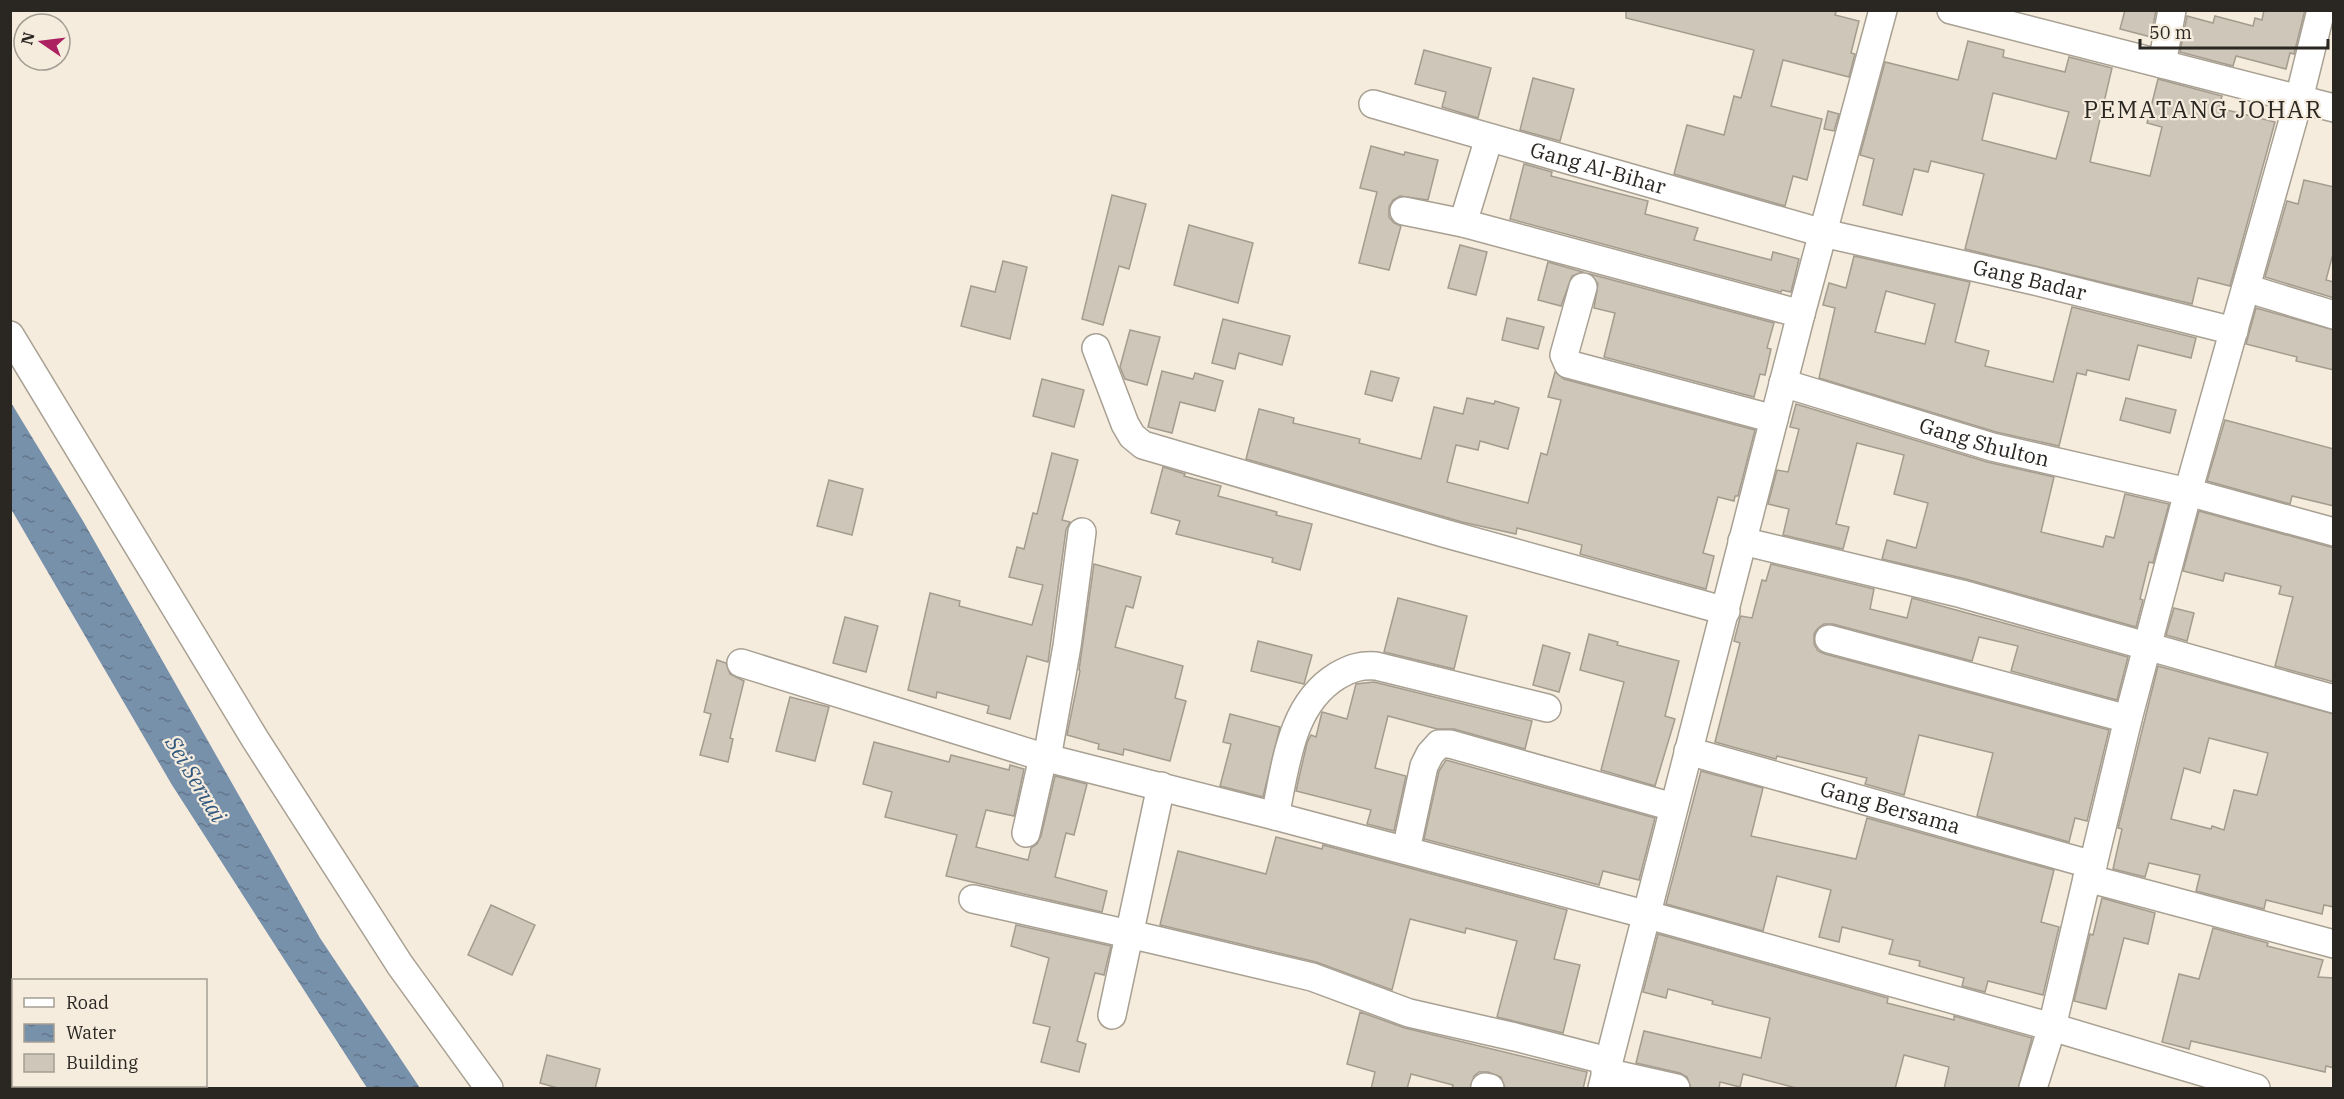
<svg xmlns="http://www.w3.org/2000/svg" width="2344" height="1099" font-family="'IBM Plex Serif',serif">
	<defs>
		<pattern id="water-ripples" width="26" height="14" patternUnits="userSpaceOnUse" patternTransform="scale(1.5)"><rect width="26" height="14" fill="#7891ab"/><path d="M2 4q2-2 4 0t4 0M15 11q2-2 4 0t4 0" fill="none" stroke="#63768b"/></pattern>
	</defs>
	<rect width="100%" height="100%" fill="#f5ecde"/>
	<!-- water -->
	<polygon fill="url(#water-ripples)" points="10,401 83,521 320,938 420,1088 367,1088 172,785 11,509"/>
	<!-- building -->
	<g fill="#cec6b8" stroke="#a49c8f" stroke-width="1.5" fill-rule="evenodd">
		<polygon points="1626,10 1837,10 1835,15 1859,21 1851,53 1855,54 1849,77 1783,60 1771,106 1822,119 1807,180 1793,176 1785,206 1674,174 1687,125 1724,135 1734,96 1741,98 1754,50 1626,18"/>
		<polygon points="2125,10 2156,10 2151,37 2120,29"/>
		<polygon points="2264,10 2305,10 2294,54 2290,53 2286,69 2236,56 2233,66 2180,52 2187,16 2213,23 2215,16 2253,26 2255,18 2262,20"/>
		<path d="M1968 41 2004 50 2003 57 2065 72 2069 57 2112 68 2090 162 2150 176 2162 127 2147 123 2158 79 2222 96 2219 108 2275 122 2230 286 2198 278 2192 304 1965 249 1984 174 1931 161 1928 172 1914 169 1902 215 1863 205 1874 159 1860 155 1885 62 1958 80ZM1993 93 2069 112 2056 159 1982 140Z"/>
		<polygon points="1424,50 1491,68 1478,118 1442,107 1446,92 1415,84"/>
		<polygon points="1533,78 1574,89 1560,141 1520,130"/>
		<polygon points="1828,111 1839,114 1834,131 1824,129"/>
		<polygon points="1371,146 1404,155 1405,152 1438,160 1428,200 1400,196 1393,200 1389,207 1389,217 1394,223 1401,226 1389,270 1359,263 1377,192 1360,188"/>
		<polygon points="1524,164 1552,172 1551,176 1648,201 1645,214 1698,228 1694,240 1771,260 1773,252 1799,259 1791,292 1782,290 1781,292 1510,219"/>
		<polygon points="2304,180 2334,187 2334,250 2326,280 2334,282 2334,298 2265,277 2287,201 2298,204"/>
		<polygon points="1112,195 1146,204 1129,269 1119,266 1103,325 1082,319"/>
		<polygon points="1189,225 1253,243 1238,303 1174,285"/>
		<polygon points="1460,245 1487,252 1476,295 1448,288"/>
		<path d="M1854 256 1970 282 1955 342 1989 351 1985 366 2053 382 2072 307 2196 338 2191 358 2138 345 2129 380 2087 370 2086 375 2077 373 2059 446 1996 432 1819 378 1835 308 1823 305 1829 283 1846 288ZM1886 291 1935 304 1925 344 1875 332Z"/>
		<polygon points="1003,261 1027,267 1010,339 961,326 971,286 995,292"/>
		<polygon points="1548,262 1583,272 1572,276 1561,306 1538,300"/>
		<polygon points="1590,274 1774,323 1767,348 1771,349 1765,375 1760,374 1754,397 1604,357 1615,313 1594,308 1598,284"/>
		<polygon points="2256,308 2334,330 2334,370 2296,361 2297,357 2246,344"/>
		<polygon points="1507,318 1544,327 1538,349 1502,340"/>
		<polygon points="1223,319 1290,336 1282,365 1239,353 1235,369 1212,363"/>
		<polygon points="1130,330 1160,337 1147,385 1125,379 1120,367"/>
		<polygon points="1162,371 1193,379 1195,373 1223,381 1215,411 1180,402 1172,433 1148,427"/>
		<polygon points="1371,371 1399,378 1392,401 1365,394"/>
		<polygon points="1555,372 1564,379 1755,430 1738,496 1735,496 1734,501 1718,497 1703,553 1714,556 1706,589 1580,554 1582,545 1517,528 1516,534 1462,522 1246,459 1259,409 1294,418 1293,423 1360,439 1359,443 1421,459 1434,407 1463,414 1467,398 1494,404 1495,401 1519,408 1508,449 1480,441 1478,450 1456,445 1447,482 1528,503 1541,453 1547,455 1561,400 1548,397"/>
		<polygon points="1042,379 1084,390 1074,427 1033,416"/>
		<polygon points="2126,398 2176,410 2170,433 2120,420"/>
		<polygon points="1796,404 1987,462 2054,477 2041,532 2103,547 2106,536 2114,538 2125,494 2169,504 2153,563 2149,562 2140,599 2143,600 2136,627 1966,579 1882,559 1887,540 1916,548 1928,503 1894,494 1904,455 1857,443 1836,524 1849,527 1843,549 1783,535 1789,509 1768,504 1777,470 1788,472 1799,429 1790,427"/>
		<polygon points="2225,420 2334,449 2334,506 2292,496 2290,504 2207,481"/>
		<polygon points="1052,453 1078,460 1062,520 1070,522 1066,530 1048,662 1027,656 1010,719 987,713 989,706 937,692 936,698 908,690 930,593 960,601 959,606 1032,625 1043,585 1009,577 1017,547 1024,549 1033,513 1037,514"/>
		<polygon points="1163,467 1185,474 1184,476 1221,486 1218,496 1277,512 1276,515 1312,524 1300,570 1272,562 1273,558 1176,534 1180,521 1151,513"/>
		<polygon points="829,480 863,489 852,535 817,526"/>
		<polygon points="2199,511 2334,548 2334,682 2275,666 2293,597 2279,594 2281,586 2225,573 2223,581 2183,571"/>
		<polygon points="1094,564 1141,577 1133,608 1126,606 1115,647 1183,666 1175,698 1186,701 1170,761 1124,749 1123,755 1098,749 1099,744 1067,735 1080,671 1079,670"/>
		<polygon points="1771,564 1874,589 1870,609 1907,618 1912,598 2128,657 2117,700 2011,671 2018,646 1979,637 1972,661 1833,624 1824,624 1818,628 1814,634 1814,644 1818,651 1825,654 2109,730 2087,821 2075,818 2069,842 1977,816 1993,753 1919,735 1904,795 1865,784 1867,778 1777,756 1776,759 1715,742 1740,643 1734,641 1740,618 1741,616 1752,618 1762,580 1766,581"/>
		<polygon points="1398,598 1467,616 1454,669 1384,652"/>
		<polygon points="2174,608 2194,613 2187,641 2166,635"/>
		<polygon points="845,617 878,626 866,672 833,663"/>
		<polygon points="1589,634 1618,642 1617,645 1679,661 1665,716 1675,719 1655,786 1601,770 1624,682 1580,670"/>
		<polygon points="1258,641 1312,655 1304,684 1251,671"/>
		<polygon points="1543,645 1570,653 1559,692 1533,685"/>
		<polygon points="717,660 726,663 730,674 744,681 730,738 733,739 728,762 700,755 711,714 704,712"/>
		<path d="M2158 666 2334 714V907L2324 905 2322 914 2266 900 2264 909 2196 891 2200 875 2149 863 2145 877 2113 869 2122 829 2118 828ZM2209 738 2268 753 2257 795 2234 790 2224 830 2212 826 2211 829 2171 819 2184 768 2200 773Z"/>
		<polygon points="1374,682 1532,721 1525,749 1454,729 1437,729 1388,716 1375,768 1406,776 1394,831 1367,824 1371,810 1296,791 1307,743 1311,735 1316,737 1322,712 1347,719 1356,684"/>
		<polygon points="790,697 829,707 815,761 776,751"/>
		<polygon points="1230,714 1280,727 1263,797 1220,786 1231,744 1223,742"/>
		<polygon points="874,742 949,762 951,755 1009,770 1010,765 1024,769 1014,816 986,810 976,847 1028,860 1031,848 1037,844 1041,836 1055,776 1087,784 1074,835 1066,833 1055,877 1107,891 1102,912 946,876 957,835 885,817 892,792 863,784"/>
		<polygon points="1446,760 1655,818 1639,880 1603,871 1599,885 1424,839 1439,771"/>
		<polygon points="1701,771 1763,788 1751,836 1856,859 1867,818 2054,870 2041,922 2059,927 2043,995 1988,981 1985,992 1962,986 1964,978 1919,966 1920,961 1889,954 1893,940 1842,927 1839,942 1819,937 1831,890 1777,876 1763,931 1666,904"/>
		<polygon points="1276,837 1322,849 1323,845 1567,910 1554,959 1580,965 1563,1033 1497,1017 1517,941 1466,928 1465,933 1410,919 1392,990 1316,962 1160,925 1178,851 1266,874"/>
		<polygon points="2102,898 2155,913 2148,944 2124,938 2106,1009 2074,1001 2090,934 2093,935"/>
		<polygon points="491,905 535,925 512,975 468,955"/>
		<polygon points="1016,925 1111,946 1104,975 1095,973 1077,1041 1086,1044 1079,1072 1041,1062 1050,1027 1033,1023 1049,958 1011,946"/>
		<polygon points="2213,928 2268,943 2267,946 2323,960 2318,977 2334,978 2334,1068 2326,1066 2325,1072 2191,1041 2189,1049 2162,1042 2179,974 2199,979"/>
		<polygon points="1658,934 1888,998 1887,1003 1954,1020 1954,1016 2032,1038 2018,1089 1944,1089 1949,1067 1904,1055 1895,1089 1800,1089 1743,1074 1740,1087 1720,1082 1719,1089 1691,1089 1687,1077 1680,1073 1636,1063 1644,1031 1761,1058 1770,1018 1712,1004 1713,1001 1668,989 1666,998 1643,992"/>
		<polygon points="1360,1012 1405,1028 1587,1072 1583,1089 1505,1089 1501,1077 1488,1072 1479,1072 1474,1076 1470,1089 1452,1089 1453,1085 1411,1074 1407,1089 1371,1089 1375,1072 1347,1064"/>
		<polygon points="547,1055 600,1069 595,1089 561,1089 540,1083"/>
	</g>
	<g fill="none" stroke-linecap="round" stroke-linejoin="round">
		<!-- minor casing -->
		<g stroke="#a8a092" stroke-width="30">
			<g id="minor">
				<polyline points="1951,10 2334,108"/>
				<polyline points="2162,64 2172,10"/>
				<path id="s1" d="M1373 104 1823 233 2035 281 2234 331"/>
				<polyline points="1404,211 1463,223 1801,314"/>
				<polyline points="1463,223 1489,138"/>
				<polyline points="1583,287 1564,355 1568,364 1774,419"/>
				<polyline points="2246,288 2334,315"/>
				<polyline points="10,335 255,739 400,965 489,1088"/>
				<polyline points="1096,348 1125,424 1132,436 1143,445 1447,534 1726,611"/>
				<path id="s2" d="M1783 383 1992 447 2188 492 2334 532"/>
				<polyline points="1742,541 1962,594 2334,699"/>
				<polyline points="1829,639 2128,719"/>
				<polyline points="741,663 1043,757 1275,816 1648,915 2052,1027 2256,1088"/>
				<path id="s3" d="M1688 751 2093 865"/>
				<polyline points="1047,758 1067,646 1082,532"/>
				<path d="M1275 816C1286 766 1290 705 1337 676 1351 668 1360 665 1376 666L1547 708"/>
				<polyline points="1026,833 1043,757"/>
				<polyline points="1406,850 1424,766 1430,754 1439,744 1450,744 1673,807"/>
				<polyline points="2087,878 2334,944"/>
				<polyline points="973,899 1151,939 1312,977 1409,1013 1515,1037 1608,1061"/>
				<polyline points="1112,1015 1161,786"/>
				<polyline points="1605,1072 1676,1088"/>
				<polyline points="1485,1087 1490,1088"/>
				<polyline points="1602,1088 1801,314 1883,10"/>
				<polyline points="2033,1088 2052,1027 2087,878 2093,865 2128,719 2188,492 2299,99 2321,10"/>
			</g>
		</g>
		<!-- minor -->
		<use href="#minor" stroke="#fff" stroke-width="27"/>
	</g>
	<g text-anchor="middle" stroke-width="4.5" stroke-linejoin="round" paint-order="stroke">
		<!-- street labels -->
		<g font-size="21" fill="#2a2722" stroke="#f5ecde">
			<text dy="7" stroke="none"><textPath href="#s1" startOffset="234">Gang Al-Bihar</textPath></text>
			<text dy="7" stroke="none"><textPath href="#s1" startOffset="680">Gang Badar</textPath></text>
			<text dy="7" stroke="none"><textPath href="#s2" startOffset="210">Gang Shulton</textPath></text>
			<text dy="7" stroke="none"><textPath href="#s3" startOffset="210">Gang Bersama</textPath></text>
		</g>
		<!-- water labels -->
		<g font-size="22" font-style="italic" fill="#30577e" stroke="#f5ecde">
			<text transform="translate(196 779) rotate(59)" y="8">Sei Seruai</text>
		</g>
		<!-- quarter labels -->
		<g font-size="24" letter-spacing="1.5" fill="#2a2722" stroke="#f5ecde">
			<text x="2203" y="118">PEMATANG JOHAR</text>
		</g>
	</g>
	<!-- border -->
	<rect width="2344" height="1099" fill="none" stroke="#2a2722" stroke-width="24"/>
	<!-- legend -->
	<rect x="12" y="979" width="195" height="108" fill="#f5ecde" stroke="#a49d93" stroke-width="1.5"/>
	<rect x="24" y="998" width="30" height="9" fill="#ffffff" stroke="#a49d93" stroke-width="1.5"/>
	<text x="66" y="1009" font-size="18" fill="#2a2722">Road</text>
	<rect x="24" y="1024" width="30" height="18" fill="url(#water-ripples)" stroke="#a49d93" stroke-width="1.5"/>
	<text x="66" y="1039" font-size="18" fill="#2a2722">Water</text>
	<rect x="24" y="1054" width="30" height="18" fill="#cec6b8" stroke="#a49d93" stroke-width="1.5"/>
	<text x="66" y="1069" font-size="18" fill="#2a2722">Building</text>
	<!-- north arrow -->
	<g transform="translate(42 42) rotate(284)"><circle r="28" fill="#f5ecde" stroke="#a49d93" stroke-width="1.5"/>
	<path d="M0-4.5L10 22L0 15L-10 22Z" fill="#ac2160"/>
	<text y="-9" font-size="16" font-weight="bold" text-anchor="middle" fill="#2a2722">N</text>
	</g>
	<!-- scale -->
	<path d="M2140 39v9h188v-9" fill="none" stroke="#2a2722" stroke-width="3"/>
	<text x="2149" y="39" font-size="18" fill="#2a2722" stroke="#f5ecde" stroke-width="4.5" paint-order="stroke">50 m</text>
</svg>
